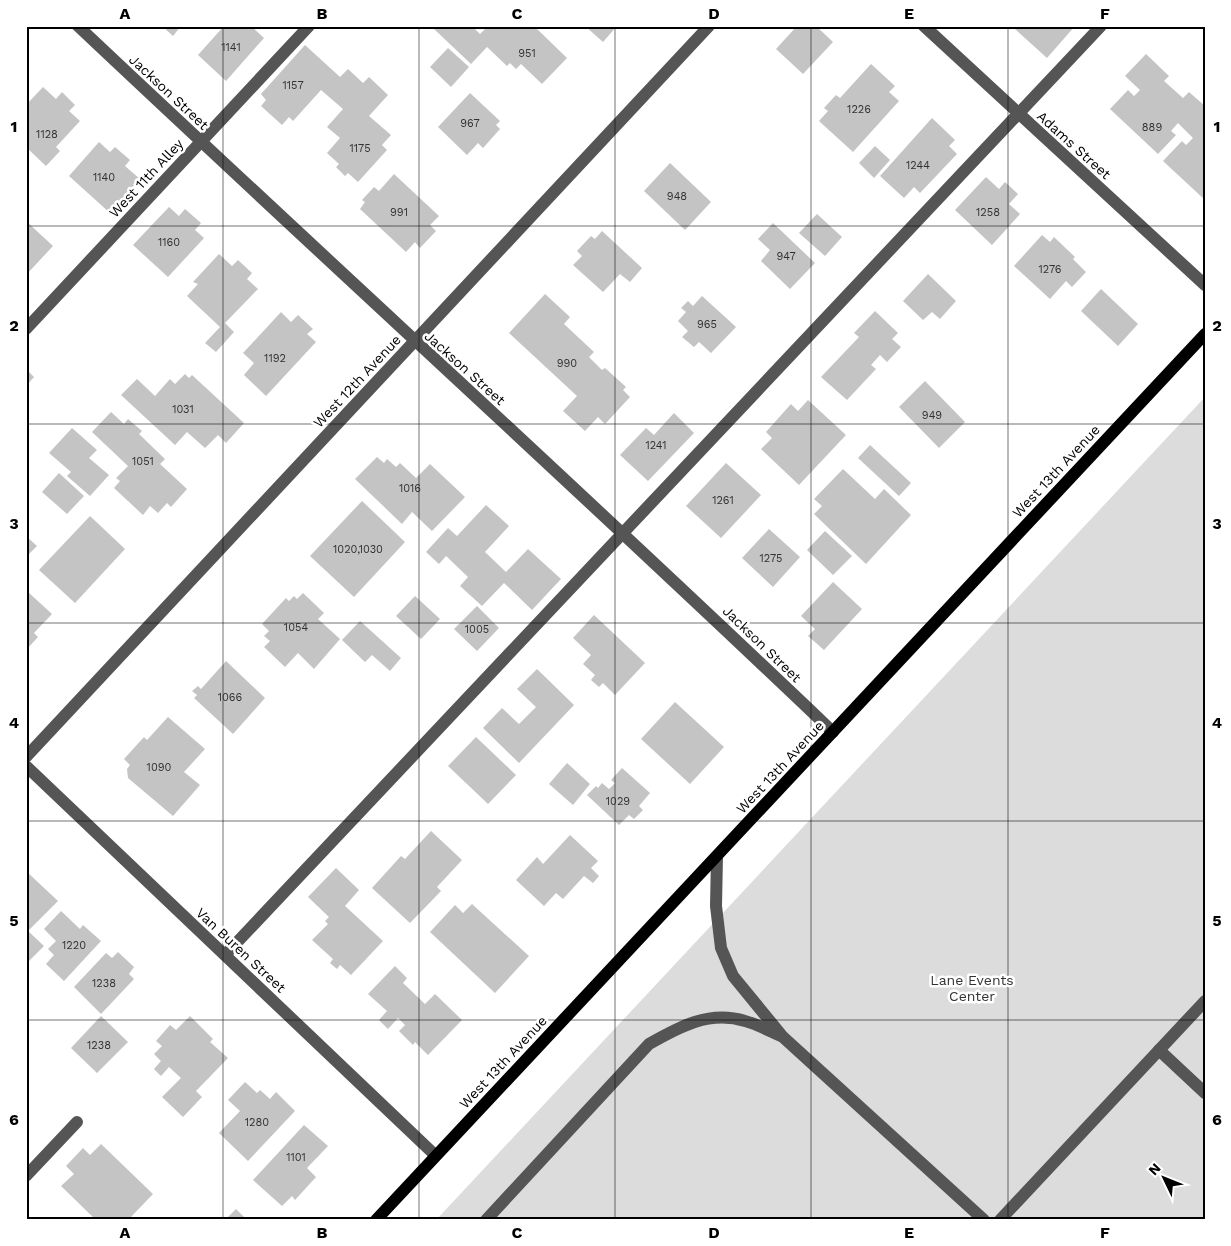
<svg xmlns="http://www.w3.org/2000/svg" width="1231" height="1246" font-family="'Work Sans',sans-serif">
	<rect width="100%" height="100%" fill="#fff"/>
	<!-- green -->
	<polygon fill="#dcdcdc" points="1205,397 1205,1220 436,1220"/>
	<!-- building -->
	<g fill="#c4c4c4">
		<polygon points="162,26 181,26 173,36"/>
		<polygon points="224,26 251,26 264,38 226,81 198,55"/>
		<polygon points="436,26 472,26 480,34 488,26 534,26 567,58 542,84 521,64 516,69 510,63 507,66 487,47 471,64 434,29"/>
		<polygon points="585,26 617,26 603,42"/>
		<polygon points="797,26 816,26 833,42 803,74 776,49"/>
		<polygon points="1018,26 1075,26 1047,58 1015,29"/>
		<polygon points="305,45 340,77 348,69 363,83 369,77 388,95 369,116 391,135 382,145 387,150 358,182 348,173 345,176 336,167 339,164 327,153 340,138 327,127 343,109 321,90 293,121 289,117 282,125 261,106 266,100 261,94"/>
		<polygon points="448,48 469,67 451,87 430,67"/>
		<polygon points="1146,54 1169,76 1164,81 1183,98 1189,92 1205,106 1205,200 1163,161 1182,141 1186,145 1193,138 1178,123 1171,131 1176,135 1158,154 1110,109 1128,90 1134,96 1140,90 1125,76"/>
		<polygon points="871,64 895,86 889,92 899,101 853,152 819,121 828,111 824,108 836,95 840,98"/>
		<polygon points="43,87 56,99 62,92 75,105 69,111 80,121 56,147 60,151 46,166 26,147 26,105"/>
		<polygon points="470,93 500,121 496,125 500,129 483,148 478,143 467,155 438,127"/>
		<polygon points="932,118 955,140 949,146 957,154 920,193 914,187 904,198 880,176"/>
		<polygon points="99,142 110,152 115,147 130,160 125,166 140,179 110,213 69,176"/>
		<polygon points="875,146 890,160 874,178 859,163"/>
		<polygon points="670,163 711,202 685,230 644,191"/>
		<polygon points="394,174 439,216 430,225 436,231 420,248 415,242 406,252 360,209 365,202 362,200 374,187 379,191"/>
		<polygon points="986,177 999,189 1005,182 1018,194 1009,204 1020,214 992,245 955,210"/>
		<polygon points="169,207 179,216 185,209 201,223 195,230 204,238 168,277 133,245"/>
		<polygon points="817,214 842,237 825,256 799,233"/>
		<polygon points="26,221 53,246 26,275"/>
		<polygon points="773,223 815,263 790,289 761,261 770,250 758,239"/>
		<polygon points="602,231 642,268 630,282 620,274 603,292 573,265 582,256 577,251 591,236 595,239"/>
		<polygon points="1042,235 1050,242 1054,237 1075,257 1073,259 1086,272 1072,287 1066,281 1050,299 1014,266"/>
		<polygon points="219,254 232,266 238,260 252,273 247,279 258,289 225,323 234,332 216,352 205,343 220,327 187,296 198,284 193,282"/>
		<polygon points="928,274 956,301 940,319 932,312 923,320 903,301"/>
		<polygon points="1101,289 1138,324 1118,346 1081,311"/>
		<polygon points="545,294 570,317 564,324 594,352 589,357 602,370 605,368 626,387 623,390 630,397 605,424 598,417 585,431 563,411 577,396 509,333"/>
		<polygon points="702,296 736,327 711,353 699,342 694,347 682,337 688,331 678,321 686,312 681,308 688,301 693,306"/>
		<polygon points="875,311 898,333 892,339 901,347 887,362 880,355 871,365 876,369 847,400 821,377 859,337 854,333"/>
		<polygon points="281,312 291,322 298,315 313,329 307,334 316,342 266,396 244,375 254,363 243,353"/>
		<polygon points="26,369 34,377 26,386"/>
		<polygon points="185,374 189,378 192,375 244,423 226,443 218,435 205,448 187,432 175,445 121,395 137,379 155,396 170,379 175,384"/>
		<polygon points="925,381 965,422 939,448 899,407"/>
		<polygon points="808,400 846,435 799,485 761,449 772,438 766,432 791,404 798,411"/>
		<polygon points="111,412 124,424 128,419 142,431 139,434 165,459 160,464 187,489 171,507 167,503 158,513 150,506 143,515 114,488 120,481 116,478 128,466 92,432"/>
		<polygon points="674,413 694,433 648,481 620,455 646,428 654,435"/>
		<polygon points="72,428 97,450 89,458 109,475 90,496 67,476 71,472 49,453"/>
		<polygon points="870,445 911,483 899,496 858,458"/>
		<polygon points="377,457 384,463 387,459 396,467 400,463 416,478 430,464 465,497 432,531 412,512 402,524 355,479"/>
		<polygon points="726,463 761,495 721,538 686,506"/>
		<polygon points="843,469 875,499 884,489 911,515 866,564 814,514 822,506 814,499"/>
		<polygon points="59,473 84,496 67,514 42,492"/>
		<polygon points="362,501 405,542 354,597 310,556"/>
		<polygon points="486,505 509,526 485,552 506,572 528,549 561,579 532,610 504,583 482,606 460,586 468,577 446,556 439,564 426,552 448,528 457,536"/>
		<polygon points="90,516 125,549 75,603 39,570"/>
		<polygon points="769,529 800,557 773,587 742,558"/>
		<polygon points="825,531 852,556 833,575 807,550"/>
		<polygon points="26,536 37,546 26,557"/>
		<polygon points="833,582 862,609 824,650 808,636 815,629 801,616"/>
		<polygon points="28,592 52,614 34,633 38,637 26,650 26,594"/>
		<polygon points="303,593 324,613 318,619 340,639 314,669 298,653 285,667 264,647 270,641 264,636 269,631 262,624 286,598 289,601 294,596 297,599"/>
		<polygon points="415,596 440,619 421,639 396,616"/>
		<polygon points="477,606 499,628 477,651 454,629"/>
		<polygon points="594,615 645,663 615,695 603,683 599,687 591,680 595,675 583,664 591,655 573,638"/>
		<polygon points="360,621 401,658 390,671 372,655 365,662 342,640"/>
		<polygon points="226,661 265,698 233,734 194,698 197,695 192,691 198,686 201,689"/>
		<polygon points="537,669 574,705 519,763 483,728 502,708 519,724 536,707 517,689"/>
		<polygon points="675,702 724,747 690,784 641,739"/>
		<polygon points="168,717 205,749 184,772 200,785 173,816 128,778 127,769 130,765 124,759 144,737 147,740"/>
		<polygon points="476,737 516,775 488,804 448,766"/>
		<polygon points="567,763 590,784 573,805 549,784"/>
		<polygon points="622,768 650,793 639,806 643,810 634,819 629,815 619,825 587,795 596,786 598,788 602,783 609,789 615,783 611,780"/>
		<polygon points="431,831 462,860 437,887 441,891 410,923 372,888 401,856 405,859"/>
		<polygon points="570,835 598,861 591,868 599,876 593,883 584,876 563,899 556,893 544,906 516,880 537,857 543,864"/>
		<polygon points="336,868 359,890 345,906 383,941 351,975 340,965 337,969 330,963 333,959 312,940 328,924 325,921 329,917 308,897"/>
		<polygon points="26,871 58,901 28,931 44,946 26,964"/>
		<polygon points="472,904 529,956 495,993 430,932 455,905 463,913"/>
		<polygon points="61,911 80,929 83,925 101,941 64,981 46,964 54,955 48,949 56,941 44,929"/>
		<polygon points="118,952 134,967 129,974 134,979 101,1014 74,987 106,953 112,958"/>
		<polygon points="395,966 407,978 403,983 425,1004 435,994 462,1020 428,1055 415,1042 413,1045 399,1031 405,1025 398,1018 388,1029 379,1020 387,1011 368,994"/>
		<polygon points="101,1016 128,1042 97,1073 71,1048"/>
		<polygon points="190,1016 213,1039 210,1042 228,1058 196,1091 202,1097 183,1117 162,1097 181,1078 169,1067 161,1076 154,1069 161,1061 154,1054 162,1046 156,1041 170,1025 176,1030"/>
		<polygon points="245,1082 257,1093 260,1090 270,1099 276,1092 295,1111 248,1161 219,1133 240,1111 228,1100"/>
		<polygon points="304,1125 328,1146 307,1168 316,1177 295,1200 292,1196 282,1206 253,1180"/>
		<polygon points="101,1144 153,1194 128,1220 96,1220 61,1186 74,1174 66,1166 83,1148 90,1155"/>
		<polygon points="236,1209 247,1220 225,1220"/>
	</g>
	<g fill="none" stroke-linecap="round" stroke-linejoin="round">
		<!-- minor -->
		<g stroke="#555" stroke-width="12">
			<path d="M78 26C328 262 584 494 833 732"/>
			<polyline points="924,26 1205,285"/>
			<polyline points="26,329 309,26"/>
			<polyline points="26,757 709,26"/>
			<polyline points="26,766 435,1155"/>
			<polyline points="717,856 716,906 721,948 733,976 783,1037 984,1220"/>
			<polyline points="225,955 1101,26"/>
			<polyline points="1159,1050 1205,1093"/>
			<polyline points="26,1176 77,1122"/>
			<path d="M486 1220 649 1044C679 1027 709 1010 745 1021 757 1024 769 1031 781 1036"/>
			<polyline points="1000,1220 1205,1001"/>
		</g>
		<!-- major -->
		<polyline stroke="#000" stroke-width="12" points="376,1220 1205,334"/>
	</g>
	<!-- grid -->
	<path fill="none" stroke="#000" stroke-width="1" stroke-opacity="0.55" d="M223 26V1220M419 26V1220M615 26V1220M811 26V1220M1008 26V1220M26 226H1205M26 424H1205M26 623H1205M26 821H1205M26 1020H1205"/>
	<g text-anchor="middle" stroke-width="5" stroke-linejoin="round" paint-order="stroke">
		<!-- number labels -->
		<g font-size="11" fill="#313131">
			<text x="231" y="51">1141</text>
			<text x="527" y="57">951</text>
			<text x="293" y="89">1157</text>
			<text x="859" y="113">1226</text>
			<text x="470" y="127">967</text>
			<text x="1152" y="131">889</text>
			<text x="47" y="138">1128</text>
			<text x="360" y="152">1175</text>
			<text x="918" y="169">1244</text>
			<text x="104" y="181">1140</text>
			<text x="677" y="200">948</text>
			<text x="399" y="216">991</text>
			<text x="988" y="216">1258</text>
			<text x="169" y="246">1160</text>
			<text x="786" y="260">947</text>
			<text x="1050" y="273">1276</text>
			<text x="707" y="328">965</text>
			<text x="275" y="362">1192</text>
			<text x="567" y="367">990</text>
			<text x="183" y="413">1031</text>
			<text x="932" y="419">949</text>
			<text x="656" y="449">1241</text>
			<text x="143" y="465">1051</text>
			<text x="410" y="492">1016</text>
			<text x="723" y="504">1261</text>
			<text x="358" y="553">1020,1030</text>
			<text x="771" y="562">1275</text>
			<text x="296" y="631">1054</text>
			<text x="477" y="633">1005</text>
			<text x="230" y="701">1066</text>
			<text x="159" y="771">1090</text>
			<text x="618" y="805">1029</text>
			<text x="74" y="949">1220</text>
			<text x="104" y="987">1238</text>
			<text x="99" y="1049">1238</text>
			<text x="257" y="1126">1280</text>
			<text x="296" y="1161">1101</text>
		</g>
		<!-- street labels -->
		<g font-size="14" fill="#000" stroke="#fff">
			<text transform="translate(169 92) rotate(43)" y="5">Jackson Street</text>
			<text transform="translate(1074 145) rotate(42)" y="5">Adams Street</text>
			<text transform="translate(146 178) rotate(-47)" y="5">West 11th Alley</text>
			<text transform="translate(465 368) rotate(42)" y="5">Jackson Street</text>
			<text transform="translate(357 381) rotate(-47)" y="5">West 12th Avenue</text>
			<text transform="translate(1056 471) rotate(-47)" y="5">West 13th Avenue</text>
			<text transform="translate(762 644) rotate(44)" y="5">Jackson Street</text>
			<text transform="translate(780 767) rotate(-47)" y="5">West 13th Avenue</text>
			<text transform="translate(241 950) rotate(43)" y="5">Van Buren Street</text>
			<text transform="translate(503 1062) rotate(-47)" y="5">West 13th Avenue</text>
		</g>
		<!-- park labels -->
		<g font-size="14" fill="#333" stroke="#fff">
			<text x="972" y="985">Lane Events<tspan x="972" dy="16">Center</tspan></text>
		</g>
	</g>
	<!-- border -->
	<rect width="1231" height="1246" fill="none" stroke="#ffffff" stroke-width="55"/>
	<!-- north arrow -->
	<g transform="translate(1164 1178) rotate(313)" stroke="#ffffff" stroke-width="4" paint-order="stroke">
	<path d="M0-4L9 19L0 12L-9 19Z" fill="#000000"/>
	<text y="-8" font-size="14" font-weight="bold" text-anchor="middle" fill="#000000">N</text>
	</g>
	<rect x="28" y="28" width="1176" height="1190" fill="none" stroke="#000" stroke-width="2"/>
	<g font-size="16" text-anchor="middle" font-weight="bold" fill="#000">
		<text x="125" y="19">A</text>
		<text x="322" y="19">B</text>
		<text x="517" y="19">C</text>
		<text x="714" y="19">D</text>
		<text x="909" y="19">E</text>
		<text x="1105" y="19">F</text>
		<text x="14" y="132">1</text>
		<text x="1217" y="132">1</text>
		<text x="14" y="331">2</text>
		<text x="1217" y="331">2</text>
		<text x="14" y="529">3</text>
		<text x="1217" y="529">3</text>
		<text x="14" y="728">4</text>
		<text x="1217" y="728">4</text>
		<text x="14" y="926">5</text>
		<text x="1217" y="926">5</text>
		<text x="14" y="1125">6</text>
		<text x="1217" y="1125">6</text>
		<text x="125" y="1238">A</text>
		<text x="322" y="1238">B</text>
		<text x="517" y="1238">C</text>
		<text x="714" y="1238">D</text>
		<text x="909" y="1238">E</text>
		<text x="1105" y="1238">F</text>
	</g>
</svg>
